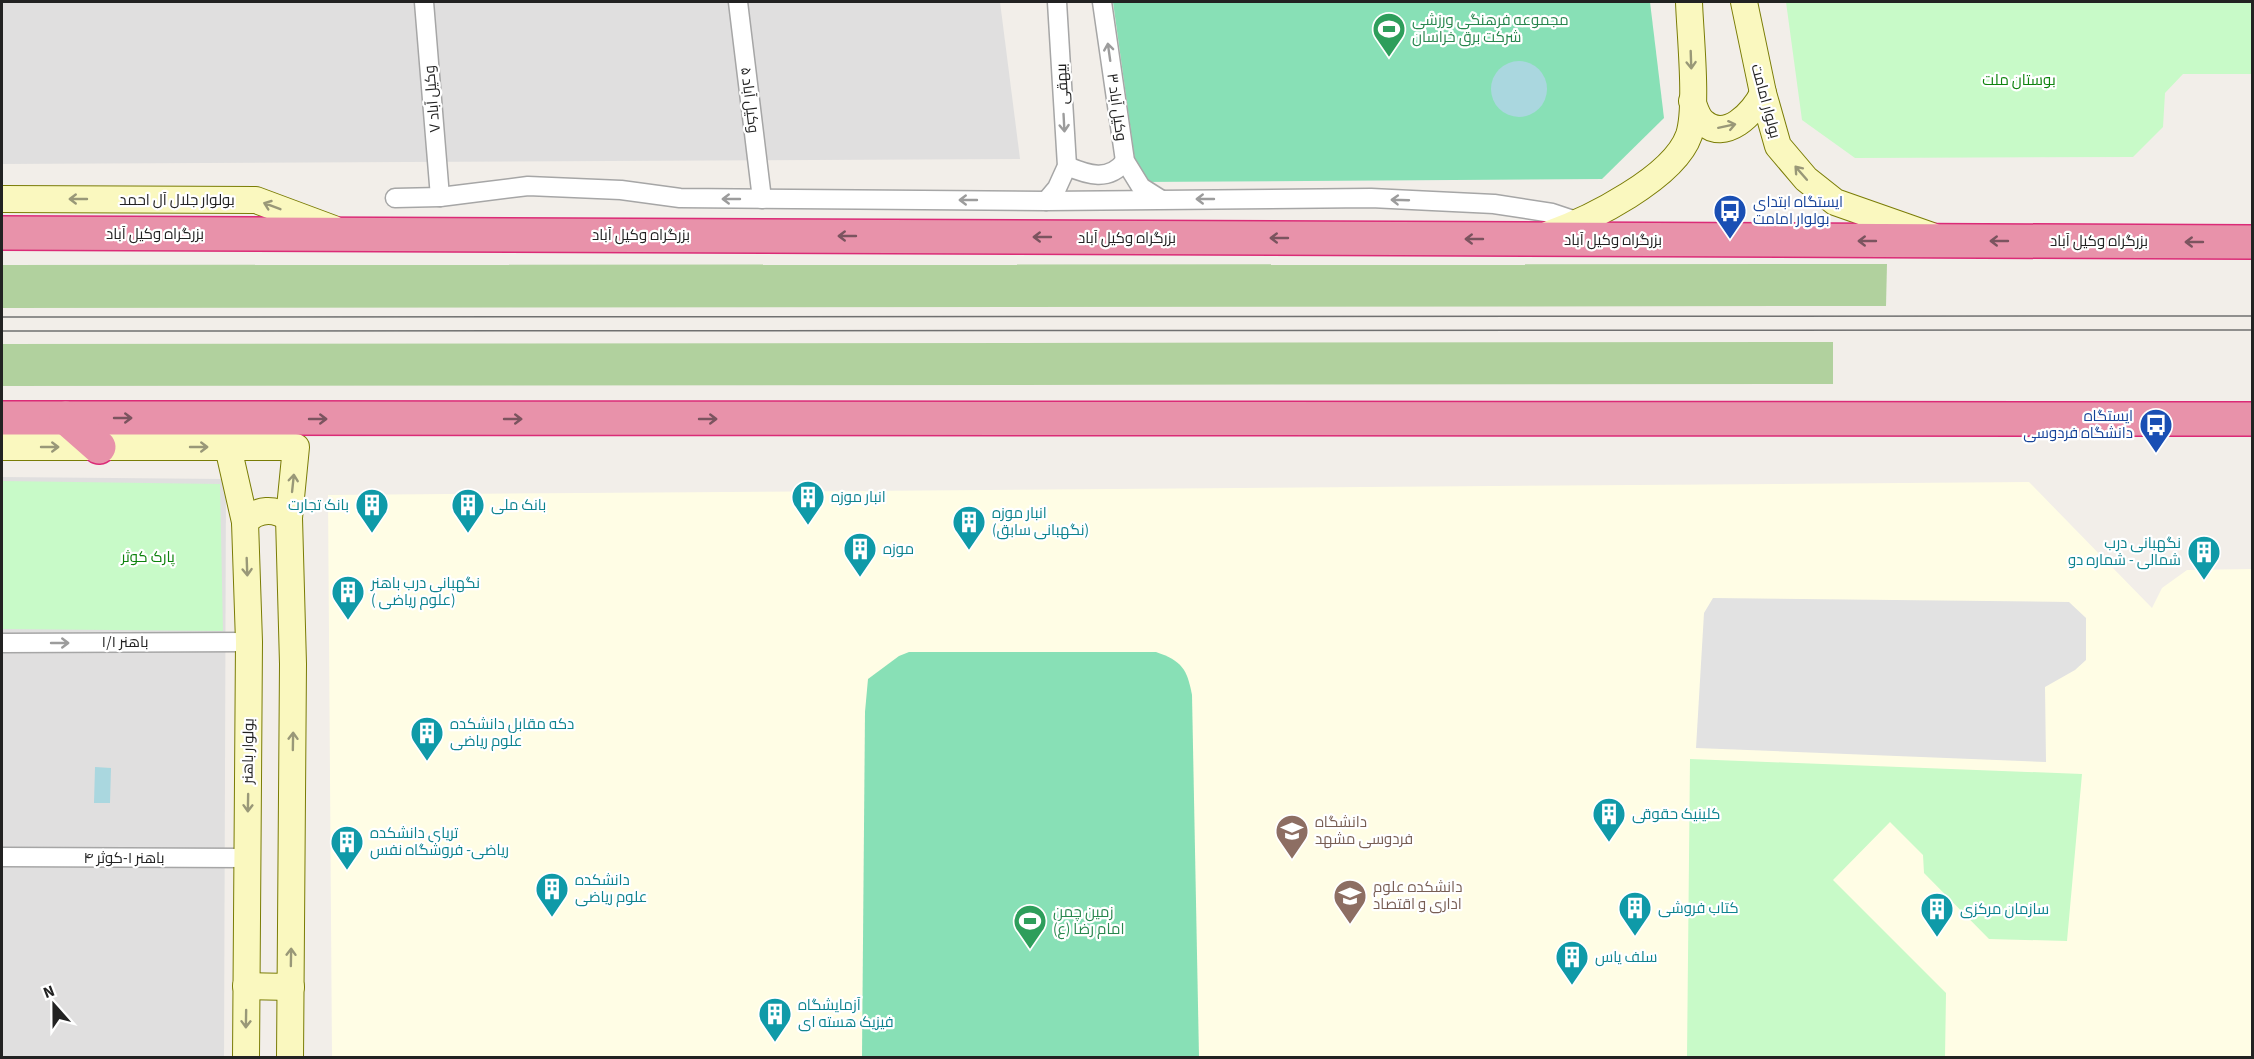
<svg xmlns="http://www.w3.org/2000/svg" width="2254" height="1059" font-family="'Source Sans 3',Cairo,sans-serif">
	<rect width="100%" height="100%" fill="#f2eee9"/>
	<!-- residential -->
	<g fill="#e0dfdf">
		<polygon points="2,2 1000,2 1020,159 2,164"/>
		<polygon points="2,477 226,479 224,1057 2,1058"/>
	</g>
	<!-- education -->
	<polygon fill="#fffde5" points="2029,482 2152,608 2162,588 2187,570 2252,569 2252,1057 332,1057 328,495"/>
	<!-- forest -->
	<g fill="#b1d19e">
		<polygon points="1887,264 1886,306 2,308 2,265"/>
		<polygon points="1833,342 1833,384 2,386 2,344"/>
	</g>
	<!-- park -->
	<g fill="#c8fac8">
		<polygon points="1786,2 2252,2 2252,74 2183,74 2165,93 2163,127 2133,157 1855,158 1802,120"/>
		<polygon points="2,481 220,484 223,631 2,629"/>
		<polygon points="1690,759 2082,774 2067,941 1989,939 1924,873 1923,855 1890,822 1833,880 1946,993 1945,1057 1687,1057"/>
	</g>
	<!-- pitch -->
	<g fill="#88e0b6">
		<polygon points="1113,2 1650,2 1664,118 1602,179 1138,182"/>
		<path d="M909 652H1156C1182 661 1187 669 1192 695L1199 1057H862L865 712 868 679 899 656Z"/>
	</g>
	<!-- parking -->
	<polygon fill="#e2e2e2" points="1713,598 2069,602 2086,618 2086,660 2075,670 2045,687 2046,762 1696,748 1704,613"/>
	<!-- water -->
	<g fill="#aad7df">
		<circle cx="1519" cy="89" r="28"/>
		<polygon points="95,767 111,768 110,803 94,803"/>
	</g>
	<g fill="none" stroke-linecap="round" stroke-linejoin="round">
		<!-- street casing -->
		<g stroke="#a6a6a6" stroke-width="21">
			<g id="street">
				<polyline points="424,2 440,197"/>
				<polyline points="738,2 762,199"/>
				<polyline points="1102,2 1125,161 1141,187 1160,199"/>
				<path d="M1067 166C1088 175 1109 182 1125 161"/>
				<polyline points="395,198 440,197 528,186 621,190 680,198 1046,201 1371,198 1494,204 1552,213 1582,223"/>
				<polyline points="1046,201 1057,188 1067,166 1057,2"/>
				<polyline points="2,643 249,642"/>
				<polyline points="2,857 247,858"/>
			</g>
		</g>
		<!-- secondary casing -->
		<g stroke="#7a7c06" stroke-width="28">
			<g id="secondary">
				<polyline points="1744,2 1763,93 1778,146 1806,179 1835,202 1932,236"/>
				<path d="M1692 101C1695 108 1697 117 1703 122 1725 143 1754 113 1763 93"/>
				<polyline points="2,199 256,200 334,229"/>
				<path d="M1549 234C1589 220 1674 178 1689 135 1698 107 1690 33 1689 2"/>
				<polyline points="2,447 296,447 289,518 293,664 290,1058"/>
				<polyline points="228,447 245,522 249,642 246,1058"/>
				<path d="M245 522C258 508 274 508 289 518"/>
				<polyline points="246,986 291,987"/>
			</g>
		</g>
		<!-- highway casing -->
		<g stroke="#db2b77" stroke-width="36">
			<g id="highway">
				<polyline points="2,233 2252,242"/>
				<polyline points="2,418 2252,419"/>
				<polyline points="66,418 99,447"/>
			</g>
		</g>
		<!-- street -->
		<use href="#street" stroke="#fff" stroke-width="18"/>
		<!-- secondary -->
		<use href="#secondary" stroke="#faf8bf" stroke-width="26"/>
		<!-- highway -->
		<use href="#highway" stroke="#e892aa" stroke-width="33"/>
		<!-- tram -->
		<g stroke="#707070" stroke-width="1.5">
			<polyline points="2,317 2252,316"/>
			<polyline points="2,331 2252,330"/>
		</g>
	</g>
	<!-- one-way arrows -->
	<defs><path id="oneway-shaft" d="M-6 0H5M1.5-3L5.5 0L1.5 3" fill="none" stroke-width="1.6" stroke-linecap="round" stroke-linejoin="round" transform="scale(1.5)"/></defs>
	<g stroke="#9c9c9c">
		<use href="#oneway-shaft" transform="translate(1109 52) rotate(-98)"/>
		<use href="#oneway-shaft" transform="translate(1064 123) rotate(87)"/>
		<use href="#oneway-shaft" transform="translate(731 199) rotate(-180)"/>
		<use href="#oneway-shaft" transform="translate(1205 199) rotate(180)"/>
		<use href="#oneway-shaft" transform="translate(968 200) rotate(-180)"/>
		<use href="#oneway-shaft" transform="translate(1400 200) rotate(-178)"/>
		<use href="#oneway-shaft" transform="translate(60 643)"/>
	</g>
	<g stroke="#999878">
		<use href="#oneway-shaft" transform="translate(1691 60) rotate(88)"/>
		<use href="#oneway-shaft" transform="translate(1727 126) rotate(-12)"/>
		<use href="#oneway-shaft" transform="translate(1801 173) rotate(-131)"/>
		<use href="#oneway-shaft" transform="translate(78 199) rotate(-180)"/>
		<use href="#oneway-shaft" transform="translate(272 206) rotate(-159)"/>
		<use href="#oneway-shaft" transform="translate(50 447)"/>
		<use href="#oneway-shaft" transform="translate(199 447)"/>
		<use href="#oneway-shaft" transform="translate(293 483) rotate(-84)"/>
		<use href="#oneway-shaft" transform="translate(247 567) rotate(88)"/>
		<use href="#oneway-shaft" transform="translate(293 741) rotate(-89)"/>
		<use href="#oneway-shaft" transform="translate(248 803) rotate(91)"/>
		<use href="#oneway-shaft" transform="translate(291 957) rotate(-89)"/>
		<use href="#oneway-shaft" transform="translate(246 1019) rotate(91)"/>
	</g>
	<g stroke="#7b545f">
		<use href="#oneway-shaft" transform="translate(847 236) rotate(-180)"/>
		<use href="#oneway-shaft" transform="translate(1042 237) rotate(-180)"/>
		<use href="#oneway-shaft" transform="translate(1279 238) rotate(-180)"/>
		<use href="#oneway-shaft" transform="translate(1474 239) rotate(-180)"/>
		<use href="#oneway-shaft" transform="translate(1867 241) rotate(-180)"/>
		<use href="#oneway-shaft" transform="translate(1999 241) rotate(-180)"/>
		<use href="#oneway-shaft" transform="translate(2194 242) rotate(-180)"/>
		<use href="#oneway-shaft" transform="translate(123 418)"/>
		<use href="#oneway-shaft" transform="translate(318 419)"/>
		<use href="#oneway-shaft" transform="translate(513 419)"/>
		<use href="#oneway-shaft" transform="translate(708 419)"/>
	</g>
	<!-- icons -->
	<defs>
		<g id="stadium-pin" transform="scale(1.725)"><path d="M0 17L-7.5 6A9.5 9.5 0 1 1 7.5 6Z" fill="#2e9e5b" stroke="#fff"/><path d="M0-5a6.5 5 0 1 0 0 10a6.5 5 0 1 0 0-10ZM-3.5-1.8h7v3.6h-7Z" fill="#fff"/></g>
		<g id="bus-pin" transform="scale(1.725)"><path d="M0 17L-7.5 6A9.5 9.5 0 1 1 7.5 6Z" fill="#1a4fb4" stroke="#fff"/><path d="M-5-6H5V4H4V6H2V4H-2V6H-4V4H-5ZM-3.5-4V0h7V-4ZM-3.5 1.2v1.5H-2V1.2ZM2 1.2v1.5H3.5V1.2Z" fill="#fff"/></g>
		<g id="building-pin" transform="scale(1.725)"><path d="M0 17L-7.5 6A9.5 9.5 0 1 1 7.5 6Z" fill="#0f9aa8" stroke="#fff"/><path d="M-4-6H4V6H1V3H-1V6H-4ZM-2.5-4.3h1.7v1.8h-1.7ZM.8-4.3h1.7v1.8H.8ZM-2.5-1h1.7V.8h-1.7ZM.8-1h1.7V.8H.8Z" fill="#fff"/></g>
		<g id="university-pin" transform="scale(1.725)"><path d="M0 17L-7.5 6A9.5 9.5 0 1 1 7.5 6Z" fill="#8d6e63" stroke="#fff"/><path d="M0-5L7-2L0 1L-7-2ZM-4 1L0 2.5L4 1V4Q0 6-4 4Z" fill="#fff"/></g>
	</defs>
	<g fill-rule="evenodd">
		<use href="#stadium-pin" x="1389" y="29"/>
		<use href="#bus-pin" x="1730" y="211"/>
		<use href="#bus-pin" x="2156" y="425"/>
		<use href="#building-pin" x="808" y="497"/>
		<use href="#building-pin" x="372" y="505"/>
		<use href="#building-pin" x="468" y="505"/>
		<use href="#building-pin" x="969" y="522"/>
		<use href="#building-pin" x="860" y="549"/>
		<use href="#building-pin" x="2204" y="552"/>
		<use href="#building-pin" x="348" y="592"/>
		<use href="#building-pin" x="427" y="733"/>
		<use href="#building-pin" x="1609" y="814"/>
		<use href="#university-pin" x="1292" y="831"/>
		<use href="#building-pin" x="347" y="842"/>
		<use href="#building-pin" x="552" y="889"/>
		<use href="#university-pin" x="1350" y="896"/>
		<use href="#building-pin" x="1635" y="908"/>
		<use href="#building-pin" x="1937" y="909"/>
		<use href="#stadium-pin" x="1030" y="921"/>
		<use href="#building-pin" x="1572" y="957"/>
		<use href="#building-pin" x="775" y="1014"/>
	</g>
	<g text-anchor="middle" stroke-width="4.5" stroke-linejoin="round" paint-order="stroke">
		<!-- leisure labels -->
		<g font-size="15" fill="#27864d" stroke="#fff" text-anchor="start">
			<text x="1412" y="25">مجموعه فرهنگی ورزشی<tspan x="1412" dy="17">شرکت برق خراسان</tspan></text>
			<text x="1053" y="917">زمین چمن<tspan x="1053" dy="17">امام رضا (ع)</tspan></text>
		</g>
		<!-- park labels -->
		<g font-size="15" fill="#0d830d" stroke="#fff">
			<text x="2019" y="85">بوستان ملت</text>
			<text x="148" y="562">پارک کوثر</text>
		</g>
		<!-- street labels -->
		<g font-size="15" fill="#222" stroke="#fff">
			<text transform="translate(1062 84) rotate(-93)" y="5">بیهقی</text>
			<text transform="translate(432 99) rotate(-95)" y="5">۷ وکیل آباد</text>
			<text transform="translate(750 100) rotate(83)" y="5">وکیل آباد ۵</text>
			<text transform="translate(1766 101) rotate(75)" y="5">بولوار امامت</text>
			<text transform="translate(1117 107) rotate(82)" y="5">۳ وکیل آباد</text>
			<text x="177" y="205">بولوار جلال آل احمد</text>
			<text x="155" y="239">بزرگراه وکیل آباد</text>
			<text x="641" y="240">بزرگراه وکیل آباد</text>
			<text x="1127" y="243">بزرگراه وکیل آباد</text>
			<text x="1613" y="245">بزرگراه وکیل آباد</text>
			<text x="2099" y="246">بزرگراه وکیل آباد</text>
			<text x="125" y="647">باهنر ۱/۱</text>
			<text transform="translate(248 751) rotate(-89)" y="5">بولوار باهنر</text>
			<text x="124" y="863">باهنر ۱-کوثر ۴</text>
		</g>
		<!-- transit labels -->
		<g font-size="15" fill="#164399" stroke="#fff" text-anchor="start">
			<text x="1753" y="207">ایستگاه ابتدای<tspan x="1753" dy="17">بولوار امامت</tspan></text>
			<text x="2133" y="421" text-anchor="end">ایستگاه<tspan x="2133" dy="17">دانشگاه فردوسی</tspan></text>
		</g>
		<!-- culture labels -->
		<g font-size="15" fill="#0d838f" stroke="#fff" text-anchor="start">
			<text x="831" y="502">انبار موزه</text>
			<text x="349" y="510" text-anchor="end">بانک تجارت</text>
			<text x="491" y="510">بانک ملی</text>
			<text x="992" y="518">انبار موزه<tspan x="992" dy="17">(نگهبانی سابق)</tspan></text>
			<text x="2181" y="548" text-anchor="end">نگهبانی درب<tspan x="2181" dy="17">شمالی - شماره دو</tspan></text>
			<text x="883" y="554">موزه</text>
			<text x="371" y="588">نگهبانی درب باهنر<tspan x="371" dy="17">( علوم ریاضی)</tspan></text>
			<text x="450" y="729">دکه مقابل دانشکده<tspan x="450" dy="17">علوم ریاضی</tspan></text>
			<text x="1632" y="819">کلینیک حقوقی</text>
			<text x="370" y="838">تریای دانشکده<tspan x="370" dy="17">ریاضی- فروشگاه نفس</tspan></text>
			<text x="575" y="885">دانشکده<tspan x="575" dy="17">علوم ریاضی</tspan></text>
			<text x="1658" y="913">کتاب فروشی</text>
			<text x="1960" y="914">سازمان مرکزی</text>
			<text x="1595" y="962">سلف یاس</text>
			<text x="798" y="1010">آزمایشگاه<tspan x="798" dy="17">فیزیک هسته ای</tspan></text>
		</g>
		<!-- education labels -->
		<g font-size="15" fill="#785e54" stroke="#fff" text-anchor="start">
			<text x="1315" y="827">دانشگاه<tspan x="1315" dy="17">فردوسی مشهد</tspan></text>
			<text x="1373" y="892">دانشکده علوم<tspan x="1373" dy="17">اداری و اقتصاد</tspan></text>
		</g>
	</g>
	<!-- border -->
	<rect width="2254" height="1059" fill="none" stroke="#222222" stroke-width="6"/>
	<!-- north arrow -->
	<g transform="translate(54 1005) rotate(339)" stroke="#ffffff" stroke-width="4.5" paint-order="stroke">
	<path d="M0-4.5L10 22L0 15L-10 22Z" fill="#222222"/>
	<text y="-9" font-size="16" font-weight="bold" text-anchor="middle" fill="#222222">N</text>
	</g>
</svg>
